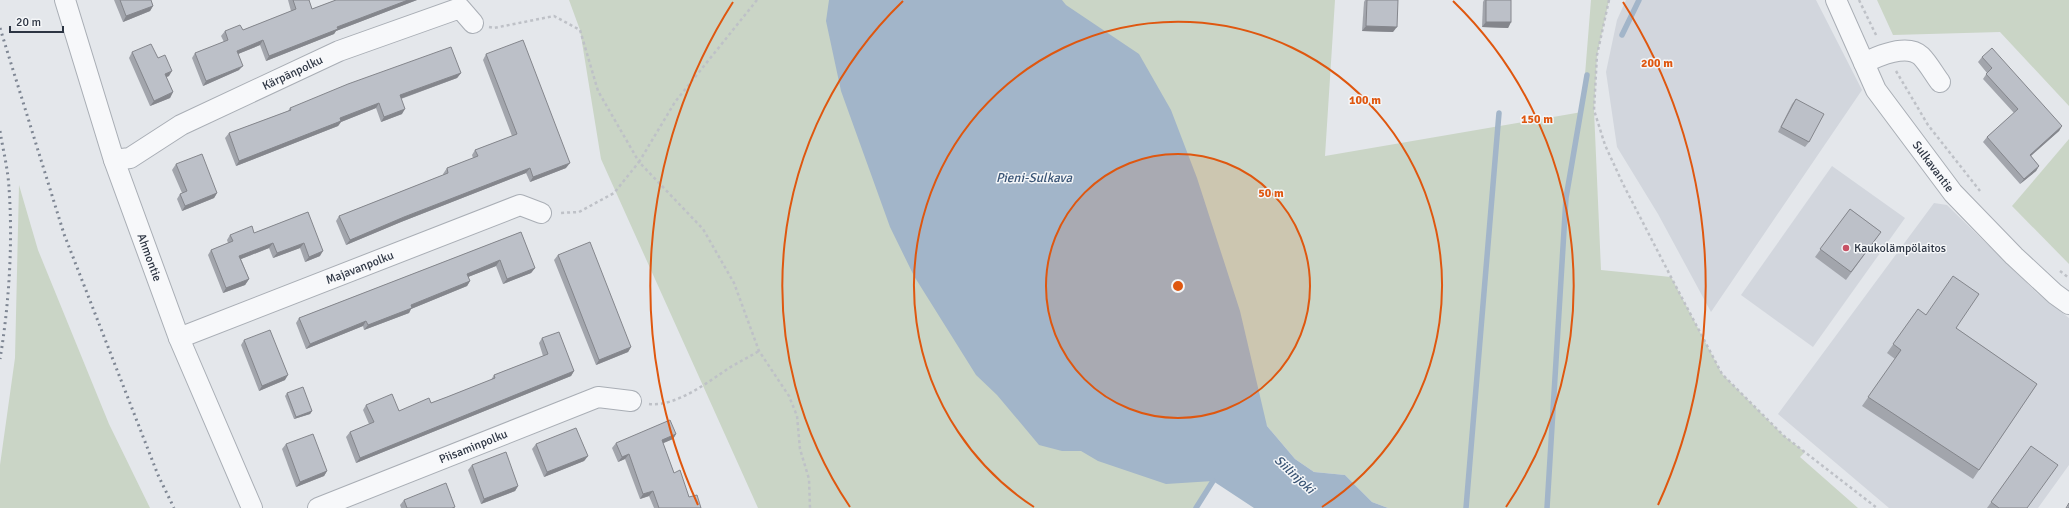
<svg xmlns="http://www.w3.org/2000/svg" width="2069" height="508" font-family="Signika,sans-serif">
	<rect width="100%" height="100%" fill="#e4e7eb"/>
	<!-- built -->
	<g fill="#d2d6dd">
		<polygon points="1626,0 1816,0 1862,90 1711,312 1658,214 1617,147 1606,72 1617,20"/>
		<polygon points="1832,166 1905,218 1813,347 1741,295"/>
		<polygon points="1934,203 1947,205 2037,293 2069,318 2069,465 2038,508 1889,508 1778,414"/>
	</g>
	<!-- green -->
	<g fill="#cad5c6">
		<polygon points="569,0 961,0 1213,481 1196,508 758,508 601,159 580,30"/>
		<polygon points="978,0 1335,0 1325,156 1582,112 1591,0 1609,0 1597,55 1594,110 1601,270 1671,277 1722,374 1784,436 1805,452 1800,457 1858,508 1388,508 1372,502 1345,475 1314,472 1295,459 1267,426"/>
		<polygon points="1877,0 2069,0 2069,106 2000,32 1893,35"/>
		<polygon points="2069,139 2069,264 2012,206"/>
		<polygon points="19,185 38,250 109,424 150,508 0,508 0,465 15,358"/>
	</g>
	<!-- water -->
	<polygon fill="#a2b5c9" points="829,0 1062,0 1066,5 1139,54 1171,110 1197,178 1240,311 1267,426 1295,459 1314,472 1345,475 1372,502 1388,508 1254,508 1213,481 1166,484 1098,461 1081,451 1062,451 1039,445 997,395 976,375 914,276 890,227 841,91 826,21"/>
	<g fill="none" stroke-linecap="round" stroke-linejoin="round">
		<!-- stream -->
		<g stroke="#a2b5c9" stroke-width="5.5">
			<polyline points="1622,35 1639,0"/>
			<polyline points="1196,508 1213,481"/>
			<polyline points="1466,508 1499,113"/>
			<polyline points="1547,508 1566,198 1587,75"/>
		</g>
		<!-- street casing -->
		<g stroke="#a9aeb5" stroke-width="22">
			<g id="street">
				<path id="s1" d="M65 0 114 160 179 338 252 508"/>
				<path id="s2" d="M1836 0 1876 90 1953 193 2014 256 2055 294 2069 304"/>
				<path d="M1864 63C1878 56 1907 43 1921 56 1928 63 1934 74 1940 82"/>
				<path id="s3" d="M114 160 130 158 181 125 339 51 460 8 473 23"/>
				<path id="s4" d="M179 338 520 205 541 213"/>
				<path id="s5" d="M318 508 598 397 631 401"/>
			</g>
		</g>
		<!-- path -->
		<g stroke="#bec1c7" stroke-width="2.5" stroke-dasharray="3 3" stroke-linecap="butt">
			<polyline points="757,0 675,102 639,162 703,229 734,283 759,351 789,396 797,416 800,449 809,479 810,508"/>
			<polyline points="1609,0 1597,55 1594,110 1605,145 1623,184 1671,277 1722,374 1784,436 1877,508"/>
			<polyline points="1859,0 1877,37"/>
			<polyline points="489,27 494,28 554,16 580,30 598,91 639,162 614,193 579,212 559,213"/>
			<polyline points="1896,71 1928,125 1980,191"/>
			<polyline points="2060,271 2069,278"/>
			<path d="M649 404C676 407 708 382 729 368 739 362 749 357 759 351"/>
		</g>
		<!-- street -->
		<use href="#street" stroke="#f7f8fa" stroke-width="20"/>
		<!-- rail -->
		<g stroke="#7f8794" stroke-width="3" stroke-dasharray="2 4" stroke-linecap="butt">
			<polyline points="0,28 64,234 158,475 174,508"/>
			<path d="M0 131C3 150 8 169 9 188 13 243 9 305 0 359"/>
		</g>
	</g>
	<!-- wall -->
	<g fill="#a2a5ac">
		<polygon points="114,0 151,0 153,6 150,11 123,22"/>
		<polygon points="288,0 309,0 312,9 336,0 417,0 336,31 334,34 266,61 260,45 238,54 239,70 203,86 192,58 195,53 224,42 221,36 225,31 243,30 291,11"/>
		<polygon points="1365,0 1398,0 1393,32 1362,31 1364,2"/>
		<polygon points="1484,0 1511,0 1511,22 1508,28 1482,27 1483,2"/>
		<polygon points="132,52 158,58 169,76 166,77 173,92 170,98 150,106 129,58"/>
		<polygon points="486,54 566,168 530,182 526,173 401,222 346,245 336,221 339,216 443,175 443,174 447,168 473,158 472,155 475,150 512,136 483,60"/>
		<polygon points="1982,57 2062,126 2059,131 2031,156 2039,166 2036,171 2020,184 1983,142 1987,137 2014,113 1983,79 1987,73 1978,62"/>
		<polygon points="461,73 457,78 401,99 402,114 381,122 376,108 341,122 338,126 236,166 225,138 229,133 288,111 290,108"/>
		<polygon points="1796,99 1809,142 1805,147 1778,132 1792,104"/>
		<polygon points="176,164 217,193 214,198 182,211 177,199 180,194 182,193 172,170"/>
		<polygon points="1850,209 1881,232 1846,280 1815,257"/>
		<polygon points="308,212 320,256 305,262 300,248 273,258 269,248 241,259 249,279 245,285 223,293 208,255 211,250 228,243 227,240 230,235 254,233"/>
		<polygon points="521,232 535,268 531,273 503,284 496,266 468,277 470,281 467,286 411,309 409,313 364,330 363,326 306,349 296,323 299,318"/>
		<polygon points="558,255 631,347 628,352 596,365 554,260"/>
		<polygon points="1918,309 1926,315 1956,328 2037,384 1973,479 1862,406 1895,359 1887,353"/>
		<polygon points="542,338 574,371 571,376 356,463 346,437 350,432 369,424 363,410 366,405 399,411 431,403 447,397 491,380 494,375 543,356 539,343"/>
		<polygon points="244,340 285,380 259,391 241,345"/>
		<polygon points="287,393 312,411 310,414 294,419 285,396"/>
		<polygon points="676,434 673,439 663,443 674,473 689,497 701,508 654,508 649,496 640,499 625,459 618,462 612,448 616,443"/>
		<polygon points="286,444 327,471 324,476 296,487 282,449"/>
		<polygon points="536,444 588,456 584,461 544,477 532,449"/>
		<polygon points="2026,453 2027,508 1987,508"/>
		<polygon points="472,465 518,486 515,491 481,504 468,470"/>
		<polygon points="404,500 455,507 454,508 401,508 400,505"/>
	</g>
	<!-- shaded-wall -->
	<g fill="#84868c">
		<polygon points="408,0 417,0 336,31 334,34 266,61 269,56 337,27"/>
		<polygon points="153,6 150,11 123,22 126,16"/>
		<polygon points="1486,22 1511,22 1508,28 1482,27"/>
		<polygon points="1366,26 1397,27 1393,32 1362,31"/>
		<polygon points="263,40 260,45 233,56 237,51"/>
		<polygon points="243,66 239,70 203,86 206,81"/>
		<polygon points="172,71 169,76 162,79 165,74"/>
		<polygon points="461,73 457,78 397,100 400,95"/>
		<polygon points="173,92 170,98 150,106 154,101"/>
		<polygon points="379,103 376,108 341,122 338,126 236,166 239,161 340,118"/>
		<polygon points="405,109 402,114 381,122 384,117"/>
		<polygon points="2062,126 2059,131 2026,160 2030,155"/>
		<polygon points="570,163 566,168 530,182 533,177"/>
		<polygon points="2039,166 2036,171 2020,184 2024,179"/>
		<polygon points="530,168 526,173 401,222 346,245 350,240 404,217"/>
		<polygon points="217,193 214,198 182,211 185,206"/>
		<polygon points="273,243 269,248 236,261 239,256"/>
		<polygon points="304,243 300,248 273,258 277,253"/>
		<polygon points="323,251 320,256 305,262 309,257"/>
		<polygon points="500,260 496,266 463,279 467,274"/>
		<polygon points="535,268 531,273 503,284 507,279"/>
		<polygon points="249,279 245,285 223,293 226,288"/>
		<polygon points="470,281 467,286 411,309 409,313 364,330 368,325 411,305"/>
		<polygon points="366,321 363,326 306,349 310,344"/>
		<polygon points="631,347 628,352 596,365 599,360"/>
		<polygon points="574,371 571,376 356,463 360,458"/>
		<polygon points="288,375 285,380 259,391 262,386"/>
		<polygon points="312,411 310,414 294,419 296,417"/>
		<polygon points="676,434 673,439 659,445 662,440"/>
		<polygon points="629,454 625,459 618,462 622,457"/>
		<polygon points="588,456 584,461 544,477 547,472"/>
		<polygon points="327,471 324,476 296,487 300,482"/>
		<polygon points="518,486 515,491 481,504 484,499"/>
		<polygon points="653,491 649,496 640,499 643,494"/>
	</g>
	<!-- building -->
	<g fill="#bcc0c8" stroke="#84868c">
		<polygon points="120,0 151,0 153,6 126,16"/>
		<polygon points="293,0 309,0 312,9 336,0 408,0 337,27 338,29 269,56 263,40 237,51 243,66 206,81 195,53 228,40 225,31 240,25 243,30 296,9"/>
		<polygon points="1367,0 1398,0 1397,27 1366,26"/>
		<rect x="1486" y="0" width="25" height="22"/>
		<polygon points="523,40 570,163 533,177 530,168 404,217 350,240 339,216 448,173 447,168 478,156 475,150 517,134 486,54"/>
		<polygon points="151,44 158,58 165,55 172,71 165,74 173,92 154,101 132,52"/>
		<polygon points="451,47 461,73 400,95 405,109 384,117 379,103 340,118 341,121 239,161 229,133 291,110 290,108 348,84"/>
		<polygon points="1992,48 2062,126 2030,155 2039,166 2024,179 1987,137 2018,109 1986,74 1992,68 1982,57"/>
		<polygon points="1796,99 1824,114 1809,142 1781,127"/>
		<polygon points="202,154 217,193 185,206 180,194 187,191 176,164"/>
		<polygon points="1850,209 1881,232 1851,272 1820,249"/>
		<polygon points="308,212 323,251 309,257 304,243 277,253 273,243 239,256 249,279 226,288 211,250 233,241 230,235 252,226 254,233"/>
		<polygon points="521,232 535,268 507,279 500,260 467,274 470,281 411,305 412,308 368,325 366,321 310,344 299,318"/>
		<polygon points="590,242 631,347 599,360 558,255"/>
		<polygon points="1953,276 1979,294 1956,328 2037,384 1979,470 1868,397 1901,350 1893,344 1918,309 1926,315"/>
		<polygon points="270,330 288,375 262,386 244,340"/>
		<polygon points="559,332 574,371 360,458 350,432 374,422 366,405 392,394 399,411 429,398 431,403 447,397 495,378 494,375 548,354 542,338"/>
		<polygon points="303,387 312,411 296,417 287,393"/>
		<polygon points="670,420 676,434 662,440 674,473 680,470 689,497 697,495 701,508 659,508 653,491 643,494 629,454 622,457 616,443"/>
		<polygon points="576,428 588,456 547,472 536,444"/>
		<polygon points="313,434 327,471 300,482 286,444"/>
		<polygon points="2031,446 2058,465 2027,508 1999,508 1991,502"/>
		<polygon points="506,452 518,486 484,499 472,465"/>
		<polygon points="446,483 455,507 452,508 407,508 404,500"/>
		<polygon points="2069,503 2069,508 2066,508"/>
	</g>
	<!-- distance rings -->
	<circle cx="1178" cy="286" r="132" fill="#df570f" fill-opacity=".12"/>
	<g fill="none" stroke="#df570f" stroke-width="2">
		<circle cx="1178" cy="286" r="132"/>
		<path d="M1034 507A264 264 0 1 1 1322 507"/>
		<path d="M850 507A396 396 0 0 1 903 1M1453 1A396 396 0 0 1 1506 507"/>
		<path d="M698 505A528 528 0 0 1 733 2M1623 2A528 528 0 0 1 1658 505"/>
	</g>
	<!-- markers -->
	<circle fill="#c75265" stroke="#f4f6f8" stroke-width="1.5" cx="1846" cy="248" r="4"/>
	<g text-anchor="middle" stroke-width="3" stroke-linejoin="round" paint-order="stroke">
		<!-- street labels -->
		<g font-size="12" fill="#2d3543" stroke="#f4f6f8">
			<text dy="4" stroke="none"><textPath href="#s3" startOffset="200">Kärpänpolku</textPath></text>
			<text dy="4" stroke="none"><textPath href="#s2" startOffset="194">Sulkavantie</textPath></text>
			<text dy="4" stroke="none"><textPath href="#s1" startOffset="271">Ahmontie</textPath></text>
			<text dy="4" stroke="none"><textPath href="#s4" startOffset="194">Majavanpolku</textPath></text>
			<text dy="4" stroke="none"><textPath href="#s5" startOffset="167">Piisaminpolku</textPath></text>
		</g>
		<!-- poi labels -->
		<g font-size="12" fill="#2d3543" stroke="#f4f6f8" text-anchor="start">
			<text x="1854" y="252">Kaukolämpölaitos</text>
		</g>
		<!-- water labels -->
		<g font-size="13" font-style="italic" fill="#395475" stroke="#f4f6f8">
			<text x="1034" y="182">Pieni-Sulkava</text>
			<text transform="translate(1295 474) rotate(43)" y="5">Siilinjoki</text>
		</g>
	</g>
	<circle cx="1178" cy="286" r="6" fill="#df570f" stroke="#f4f6f8" stroke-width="2"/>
	<g font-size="12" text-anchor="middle" font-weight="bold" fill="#df570f" stroke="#f4f6f8" stroke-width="3" stroke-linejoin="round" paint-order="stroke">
		<text x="1657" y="67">200 m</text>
		<text x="1365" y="104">100 m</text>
		<text x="1537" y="123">150 m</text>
		<text x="1271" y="197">50 m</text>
	</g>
	<!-- scale -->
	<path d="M10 26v6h53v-6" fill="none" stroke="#2d3543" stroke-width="2"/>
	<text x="16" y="26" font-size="12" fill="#2d3543" stroke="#f4f6f8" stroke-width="3" paint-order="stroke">20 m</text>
</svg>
